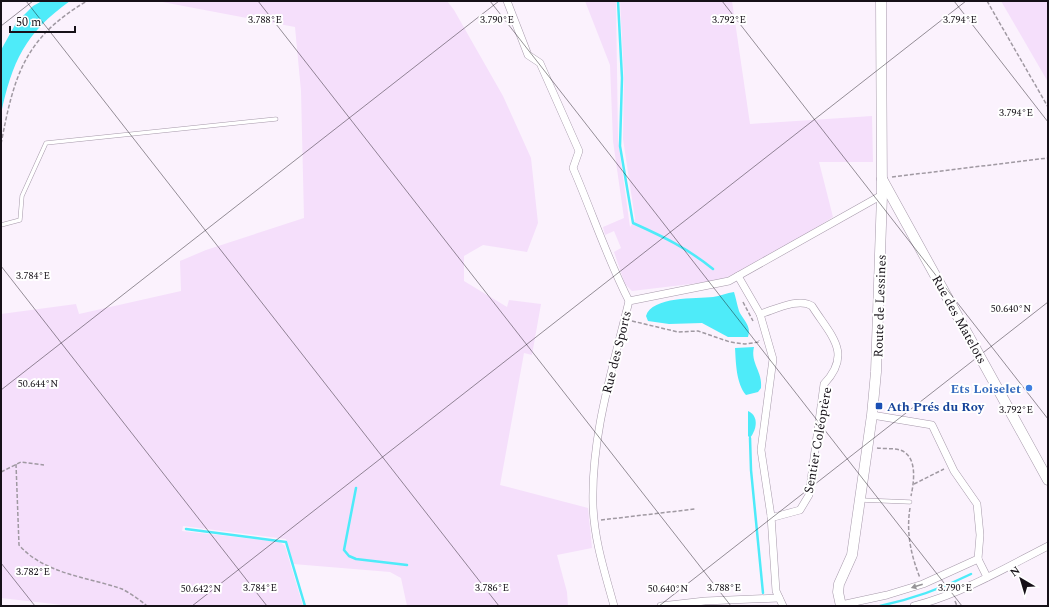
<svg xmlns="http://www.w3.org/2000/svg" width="1049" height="607" font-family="Spectral,serif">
	<rect width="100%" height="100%" fill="#fbf2fd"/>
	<!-- green -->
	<g fill="#f5dffb">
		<polygon points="157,1 447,1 454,10 503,96 531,158 538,223 527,252 483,245 464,256 464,281 507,307 509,300 541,304 532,355 524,353 500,485 588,508 592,548 557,555 567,592 568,606 407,606 401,578 390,572 293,564 286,539 183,526 182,531 280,542 285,546 303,606 71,606 1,598 1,314 76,304 79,314 181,291 180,261 206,250 304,218 301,91 295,27"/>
		<path d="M585 1H616L618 140 630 227 635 219 623 139 624 78 620 1H732L750 124 872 116 873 162H819L833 217C796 240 758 267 716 281L632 291 625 284 614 252 621 248 614 231 605 235 603 227 624 218 613 141 610 65Z"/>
		<polygon points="1001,1 1048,1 1048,82"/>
	</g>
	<!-- water -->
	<g fill="#4eebf9">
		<path d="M42 1H70C25 33 12 62 1 114V50L16 23 33 6Z"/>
		<path d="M734 292C736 298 737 305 739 311 743 320 752 326 748 337H728L702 323 669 324 648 321 646 316C652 296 696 299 713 297 720 296 727 293 734 292Z"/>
		<path d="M754 347C750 363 763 372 761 388L758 392 746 395C736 383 736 363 735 348Z"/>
		<path d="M748 411C759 416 757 429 750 438L748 436Z"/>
	</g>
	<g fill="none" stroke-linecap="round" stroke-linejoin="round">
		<!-- stream -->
		<g stroke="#4eebf9" stroke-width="2.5">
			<path d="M618 1 622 78 620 146 633 223C664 237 687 248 713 269"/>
			<polyline points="750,438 751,470 763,593"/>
			<polyline points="356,488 344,550 349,556 356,559 407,565"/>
			<polyline points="186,529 286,542 305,606"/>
			<path d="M880 606C912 599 941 589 971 574"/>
		</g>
		<!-- lane casing -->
		<g stroke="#a699aa" stroke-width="4.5">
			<g id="lane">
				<polyline points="1,225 20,220 22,196 46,143 276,119"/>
				<polyline points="861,500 910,502"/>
			</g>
		</g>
		<!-- street casing -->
		<g stroke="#a699aa" stroke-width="8">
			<g id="street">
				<path d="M507 1 528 55 540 63 579 151 573 168C592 212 607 258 629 301"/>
				<polyline points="738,276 760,314 773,359 761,450 771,516 776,591 783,606"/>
				<path d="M760 314C774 310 799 297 812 306 831 336 853 353 824 384L809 495 800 510 774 517 771 516"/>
				<polyline points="872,415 932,425 954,471 977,504 980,535 978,559"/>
				<polyline points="978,559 987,577"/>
				<polyline points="841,605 887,595 923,584 978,559"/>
				<path d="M614 606C605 573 594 540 593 505 591 435 613 368 629 301L729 281 882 195"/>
				<polyline points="661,606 705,601 779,598"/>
				<path d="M914 606C961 594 1005 568 1048 546"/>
			</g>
		</g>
		<!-- secondary casing -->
		<g stroke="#a699aa" stroke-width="11">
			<g id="secondary">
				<polyline points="882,179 1048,480"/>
				<polyline points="841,606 838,592 839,584 852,555 872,415 876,372 882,195 881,1"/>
			</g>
		</g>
		<!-- path -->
		<g stroke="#a099a2" stroke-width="1.5" stroke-dasharray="4 2" stroke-linecap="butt">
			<polyline points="987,1 1048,107"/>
			<path d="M1 144C14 76 24 38 87 1"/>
			<polyline points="892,177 1048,158"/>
			<polyline points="743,302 753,321"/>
			<polyline points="632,321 678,332 698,331 730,342 745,344 759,342 759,340"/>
			<path d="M877 448C884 449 893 448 900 450 918 456 914 482 911 496"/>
			<path d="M16 464 19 545C44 574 88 577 122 589 130 593 140 600 147 606"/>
			<polyline points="1,472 21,462 44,465"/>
			<polyline points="914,484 944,469"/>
			<path d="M910 508C906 533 911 555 920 578"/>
			<polyline points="601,520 695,509"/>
			<polyline points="955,601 957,606"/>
		</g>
		<!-- lane -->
		<use href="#lane" stroke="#fff" stroke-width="3.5"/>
		<!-- street -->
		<use href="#street" stroke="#fff" stroke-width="7"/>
		<!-- secondary -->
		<use href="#secondary" stroke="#fff" stroke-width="10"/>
	</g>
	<!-- one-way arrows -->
	<defs><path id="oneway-solid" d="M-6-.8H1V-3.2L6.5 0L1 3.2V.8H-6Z"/></defs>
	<use fill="#969497" href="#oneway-solid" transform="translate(917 586) rotate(163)"/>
	<!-- ticks -->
	<path fill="none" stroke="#161118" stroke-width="1" stroke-opacity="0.45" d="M26 1 499 606M258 1 731 606M490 1 962 606M722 1 1048 419M954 1 1048 122M1 26 33 1M1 266 267 606M1 390 499 1M1 563 35 606M192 606 966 1M659 606 1048 302"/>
	<!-- markers -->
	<circle fill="#3f7fe0" stroke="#fff" stroke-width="1.5" cx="1029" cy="388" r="4"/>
	<rect fill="#1a4fb4" stroke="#fff" stroke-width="1.5" x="875" y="402" width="8" height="8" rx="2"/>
	<g text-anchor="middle" stroke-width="4" stroke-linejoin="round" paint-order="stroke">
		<!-- street labels -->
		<g font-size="13" fill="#161118" stroke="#fff">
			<text transform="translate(879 306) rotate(-88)" y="5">Route de Lessines</text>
			<text transform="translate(960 319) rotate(61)" y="5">Rue des Matelots</text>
			<text transform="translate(616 352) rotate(-76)" y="5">Rue des Sports</text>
			<text transform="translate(817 440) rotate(-80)" y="5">Sentier Coléoptère</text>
		</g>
		<!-- shop labels -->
		<g font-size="13" font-weight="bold" fill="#366cbe" stroke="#fff" text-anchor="end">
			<text x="1021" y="393">Ets Loiselet</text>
		</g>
		<!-- transit labels -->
		<g font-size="13" font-weight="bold" fill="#164399" stroke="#fff" text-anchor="start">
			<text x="887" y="411">Ath Prés du Roy</text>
		</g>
	</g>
	<g font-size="10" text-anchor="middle" fill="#161118" stroke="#fff" stroke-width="4" stroke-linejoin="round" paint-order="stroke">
		<text x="265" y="23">3.788°E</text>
		<text x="497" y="23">3.790°E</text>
		<text x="729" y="23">3.792°E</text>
		<text x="960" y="23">3.794°E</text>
		<text x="1016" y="116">3.794°E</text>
		<text x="33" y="279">3.784°E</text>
		<text x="1011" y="312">50.640°N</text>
		<text x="38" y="387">50.644°N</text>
		<text x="1016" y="413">3.792°E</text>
		<text x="33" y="575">3.782°E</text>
		<text x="260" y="591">3.784°E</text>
		<text x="492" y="591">3.786°E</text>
		<text x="724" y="591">3.788°E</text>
		<text x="955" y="591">3.790°E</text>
		<text x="201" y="592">50.642°N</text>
		<text x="668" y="592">50.640°N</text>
	</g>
	<!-- border -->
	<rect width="1049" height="607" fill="none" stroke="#161118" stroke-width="4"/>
	<!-- north arrow -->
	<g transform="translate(1021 579) rotate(322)" stroke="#ffffff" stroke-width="3" paint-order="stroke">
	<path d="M0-3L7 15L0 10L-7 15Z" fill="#161118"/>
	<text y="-6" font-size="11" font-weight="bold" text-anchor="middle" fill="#161118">N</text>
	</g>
	<!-- scale -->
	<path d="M10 26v6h65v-6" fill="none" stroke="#161118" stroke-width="2"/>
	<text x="16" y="26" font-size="12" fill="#161118" stroke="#ffffff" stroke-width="3" paint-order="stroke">50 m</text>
</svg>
